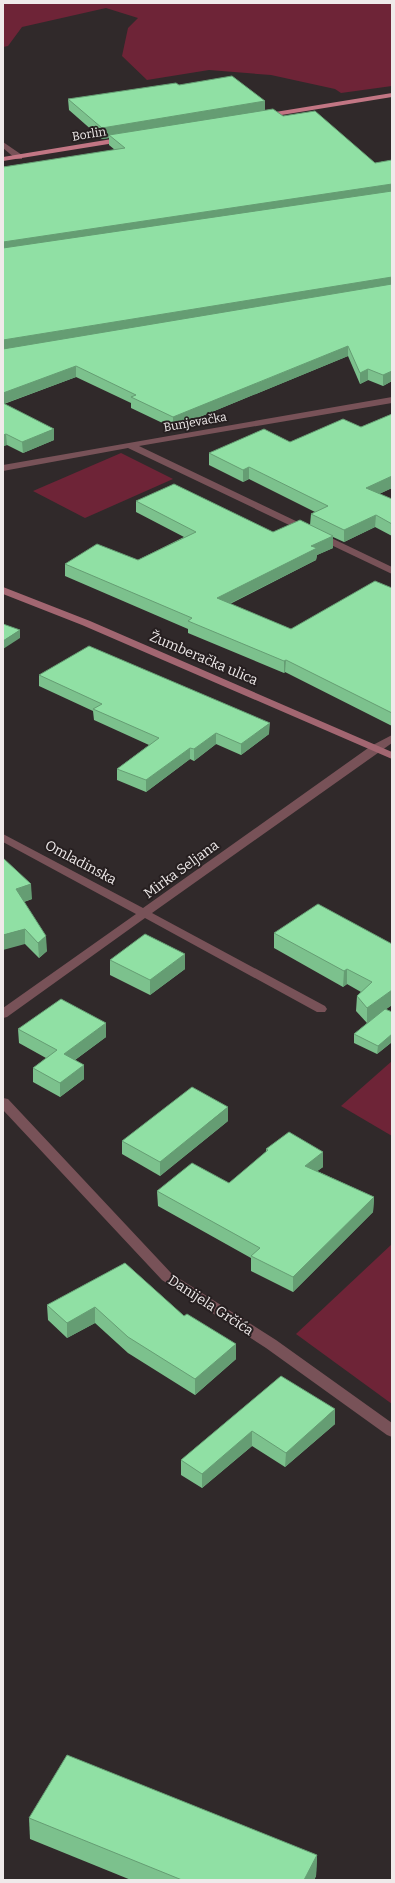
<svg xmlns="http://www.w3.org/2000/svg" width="395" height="1883" font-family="Bitter,serif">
	<rect width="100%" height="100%" fill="#30292a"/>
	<!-- green -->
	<g fill="#6e2437">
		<polygon points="3,3 392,3 392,86 341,93 335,89 271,75 209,70 147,80 122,56 128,28 138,18 106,8 22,27 8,46 3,47"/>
		<polygon points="121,453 173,479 85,518 33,491"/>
		<polygon points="392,1061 392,1136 341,1106"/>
		<polygon points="392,1244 392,1404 296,1334"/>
	</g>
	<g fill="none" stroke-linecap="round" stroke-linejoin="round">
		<!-- minor -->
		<g fill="#785258" fill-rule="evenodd">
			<polygon points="3,142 22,155 22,159 16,159 3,148"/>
			<polygon points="392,397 392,403 139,446 392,567 392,574 128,448 3,471 3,465"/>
			<polygon points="392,735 392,743 152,913 325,1006 327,1009 325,1012 317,1012 145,918 7,1017 3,1018 3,1008 136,914 3,842 3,834 143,908 371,746"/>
			<polygon points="3,1098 8,1099 172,1274 276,1340 392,1423 392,1437 387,1435 266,1348 162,1280 3,1110"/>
		</g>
		<!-- secondary -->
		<polygon fill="#a26671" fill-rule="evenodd" points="3,587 90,621 392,752 392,759 82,625 3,594"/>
		<!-- primary -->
		<g fill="#c27684" fill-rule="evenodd">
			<polygon points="392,93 392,97 263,118 259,116 263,114"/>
			<polygon points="124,137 127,137 127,141 3,161 3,157"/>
		</g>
	</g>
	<!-- wall -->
	<g fill="#7cc18d">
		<polygon points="179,85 265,101 265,110 283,116 375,163 392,160 392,381 383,386 368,380 360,384 348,356 173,428 131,408 131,403 76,377 4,404 54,440 23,453 7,445 3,446 3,167 115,150 109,145 109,138 102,139 69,110 68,99"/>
		<polygon points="392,414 392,488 379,494 392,499 392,536 375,527 344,542 333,537 333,548 317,555 316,560 230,604 291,629 392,588 392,726 285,672 284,673 188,633 188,629 65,576 65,564 138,560 184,537 136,512 136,501 273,532 310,525 311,514 315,512 249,479 243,482 209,465 209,453 290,442 361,427"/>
		<polygon points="39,675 269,734 241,755 216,744 194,761 190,759 146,792 117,780 117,769 149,745 94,720 93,711 39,686"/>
		<polygon points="3,858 32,899 24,902 47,951 39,958 25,944"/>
		<polygon points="274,933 392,944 392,1005 386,1009 392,1012 392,1042 377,1054 354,1043 354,1034 372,1019 367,1023 356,1011 357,996 361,992 347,984 343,987 274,948"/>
		<polygon points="185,954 185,969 150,995 110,975 110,960"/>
		<polygon points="106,1023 106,1037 75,1060 84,1065 84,1079 60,1097 33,1082 33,1068 46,1058 19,1043 18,1029"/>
		<polygon points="228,1121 160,1176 122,1154 122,1141"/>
		<polygon points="266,1149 323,1152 323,1167 317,1171 374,1197 373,1212 293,1292 251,1271 251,1258 158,1206 157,1191 229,1183 266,1153"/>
		<polygon points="125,1263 184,1316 236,1359 195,1395 128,1353 95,1323 67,1338 48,1320 47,1305"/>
		<polygon points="281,1376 335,1424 285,1467 252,1446 202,1488 181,1475 181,1460"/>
		<polygon points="29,1818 317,1855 316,1876 314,1880 131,1880 30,1839"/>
	</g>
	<!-- shaded-wall -->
	<g fill="#659d73">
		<polygon points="265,101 265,112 109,135 109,138 102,139 102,128"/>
		<polygon points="392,184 392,194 3,252 3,242"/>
		<polygon points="392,277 392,288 3,351 3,340"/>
		<polygon points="348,346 348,356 173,428 173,417"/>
		<polygon points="76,366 76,377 3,404 3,393"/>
		<polygon points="368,369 368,380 360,384 360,373"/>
		<polygon points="392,371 392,381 383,386 383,375"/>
		<polygon points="54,429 54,440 23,453 22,442"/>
		<polygon points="6,434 7,445 3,446 3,435"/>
		<polygon points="249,467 249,479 243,482 243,470"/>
		<polygon points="392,476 392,488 366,500 366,488"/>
		<polygon points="376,515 375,527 344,542 344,530"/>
		<polygon points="333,536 333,548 317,555 316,560 217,610 217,598 311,546"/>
		<polygon points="20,630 20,638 3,649 3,641"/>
		<polygon points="286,660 285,672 284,673 284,661"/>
		<polygon points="270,723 269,734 241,755 241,744"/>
		<polygon points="216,733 216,744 194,761 194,749"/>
		<polygon points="190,748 190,759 146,792 146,780"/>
		<polygon points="31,884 32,899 17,904 16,889"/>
		<polygon points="25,929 25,944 3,950 3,935"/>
		<polygon points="46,936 47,951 39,958 38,943"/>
		<polygon points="185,954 185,969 150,995 150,980"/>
		<polygon points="347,969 347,984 343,987 344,971"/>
		<polygon points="392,990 392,1005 367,1023 367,1008"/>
		<polygon points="106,1023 106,1037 64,1068 64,1054"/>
		<polygon points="392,1034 392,1042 377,1054 378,1046"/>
		<polygon points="84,1065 84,1079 60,1097 60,1083"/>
		<polygon points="228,1107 228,1121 160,1176 160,1162"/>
		<polygon points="323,1152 323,1167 304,1181 305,1166"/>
		<polygon points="374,1197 373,1212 293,1292 293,1277"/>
		<polygon points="95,1307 95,1323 67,1338 67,1323"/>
		<polygon points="236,1344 236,1359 195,1395 195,1379"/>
		<polygon points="335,1409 335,1424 285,1467 286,1453"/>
		<polygon points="252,1431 252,1446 202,1488 202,1474"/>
		<polygon points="317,1855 316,1876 314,1880 304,1880"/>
	</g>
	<!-- building -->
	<g fill="#90e0a4" stroke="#659d73">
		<polygon points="232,76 265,101 102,128 68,99 176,83 179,85"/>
		<polygon points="273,109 283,116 315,111 375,163 392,160 392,184 3,242 3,167 125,148 109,135"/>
		<polygon points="392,191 392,277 3,340 3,248"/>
		<polygon points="392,284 392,371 383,375 368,369 360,373 348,346 173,417 131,397 136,395 76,366 3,393 3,349"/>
		<polygon points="3,403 54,429 22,442 6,434 3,435"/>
		<polygon points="392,414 392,476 366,488 392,499 392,524 376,515 344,530 311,514 328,506 249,467 243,470 209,453 264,429 290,442 343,419 361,427"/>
		<polygon points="174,484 273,532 300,520 333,536 311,546 317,548 217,598 291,629 375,581 392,588 392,713 286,660 284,661 188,621 192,618 65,564 97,544 138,560 196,532 136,501"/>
		<polygon points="3,624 20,630 3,641"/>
		<polygon points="89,646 270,723 241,744 216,733 194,749 190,748 146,780 117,769 159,738 93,709 102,704 39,675"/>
		<polygon points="3,858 31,884 16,889 46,936 38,943 25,929 3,935"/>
		<polygon points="318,904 392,944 392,990 367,1008 357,996 372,982 347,969 344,971 274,933"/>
		<polygon points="145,934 185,954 150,980 110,960"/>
		<polygon points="61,999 106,1023 64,1054 84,1065 60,1083 33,1068 57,1050 18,1029"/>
		<polygon points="385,1009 392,1012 392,1034 378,1046 354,1034"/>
		<polygon points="192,1087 228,1107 160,1162 122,1141"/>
		<polygon points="289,1132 323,1152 305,1166 374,1197 293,1277 251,1256 260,1248 157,1191 192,1163 229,1183 268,1150 266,1149"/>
		<polygon points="125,1263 184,1316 187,1314 236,1344 195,1379 128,1337 95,1307 67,1323 47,1305"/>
		<polygon points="281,1376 335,1409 286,1453 252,1431 202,1474 181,1460"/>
		<polygon points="67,1755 317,1855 304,1880 182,1880 29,1818"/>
	</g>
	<g text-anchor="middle" stroke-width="4" stroke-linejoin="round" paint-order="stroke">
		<!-- far-street labels -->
		<g font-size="12" fill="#efeaea" stroke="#261f20">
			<text transform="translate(89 134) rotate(-9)" y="4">Borlin</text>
			<text transform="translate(195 422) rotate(-10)" y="4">Bunjevačka</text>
		</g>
		<!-- street labels -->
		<g font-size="14" fill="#efeaea" stroke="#261f20">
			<text transform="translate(204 658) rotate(23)" y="5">Žumberačka ulica</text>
			<text transform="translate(81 862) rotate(28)" y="5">Omladinska</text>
			<text transform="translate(181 869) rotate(-36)" y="5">Mirka Seljana</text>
			<text transform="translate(211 1305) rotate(33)" y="5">Danijela Grčića</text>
		</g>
	</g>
	<!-- border -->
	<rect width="395" height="1883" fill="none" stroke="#efeaea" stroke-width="8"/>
</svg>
